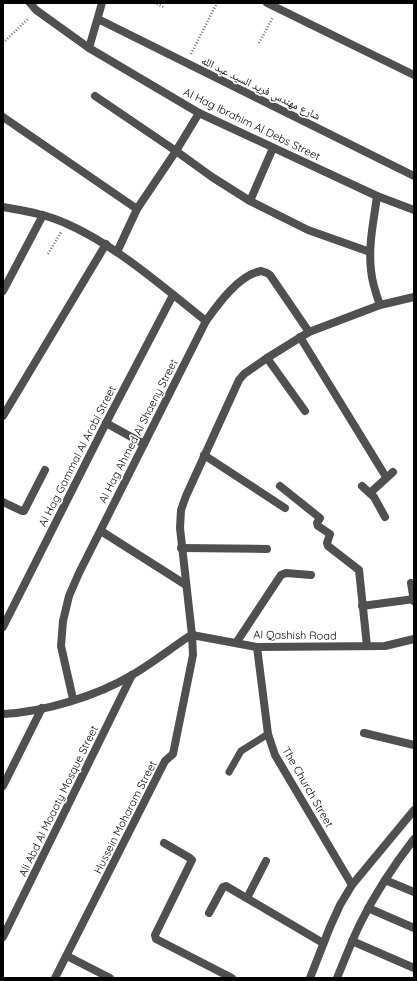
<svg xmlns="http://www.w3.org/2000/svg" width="417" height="981" font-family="Quicksand,'Noto Naskh Arabic',sans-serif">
	<rect width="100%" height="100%" fill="#fff"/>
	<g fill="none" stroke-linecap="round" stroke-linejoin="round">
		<!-- path -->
		<g stroke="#727272" stroke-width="2.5" stroke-dasharray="1 2" stroke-linecap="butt">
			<polyline points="154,3 164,7"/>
			<polyline points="3,43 29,18"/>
			<polyline points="259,43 273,17"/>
			<polyline points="191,54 217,3"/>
			<polyline points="48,254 61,232"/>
		</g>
		<!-- service -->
		<polyline stroke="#505050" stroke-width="7" points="229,772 241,751 268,734"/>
		<!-- minor -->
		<g stroke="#505050" stroke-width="8">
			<polyline points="30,3 36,10 89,48 199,113 377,196 414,210"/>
			<polyline points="267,3 414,75"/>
			<polyline points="98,19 414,176"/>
			<polyline points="89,48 102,3"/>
			<polyline points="95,96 176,151 212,177 250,201 308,230 370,252"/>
			<polyline points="3,117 137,209"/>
			<path d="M377 196C374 220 368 245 371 270 372 282 376 294 380 305"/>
			<polyline points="250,201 273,148"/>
			<path d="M3 207C24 211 46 214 65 223 116 245 163 287 206 321"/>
			<polyline points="117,252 137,209 176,151 199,113"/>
			<polyline points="3,291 43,215"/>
			<polyline points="300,337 386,477"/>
			<polyline points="267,358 305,411"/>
			<polyline points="3,416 106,244"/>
			<polyline points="106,423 144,444"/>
			<polyline points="204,455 285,508"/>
			<polyline points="280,486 320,518 317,523 318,526 330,534 327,543 328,546 359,570 367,646"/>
			<polyline points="362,486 374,497 385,517"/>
			<polyline points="370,493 393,472"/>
			<polyline points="3,502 22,511 24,511 45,470"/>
			<polyline points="101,531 186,585"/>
			<polyline points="181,548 267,549"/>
			<polyline points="411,583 414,601"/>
			<polyline points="362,606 414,599"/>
			<polyline points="3,627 106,423 173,295"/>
			<polyline points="236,643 281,575 286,573 311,575"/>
			<polyline points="257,647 268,734 275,755 352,885"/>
			<path d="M73 699 61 646 63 621 69 596 79 573 206 321C218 304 239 275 261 271L267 273 270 275 309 332"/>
			<path d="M3 714C44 712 97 696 132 675 151 664 170 649 188 637L192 635 257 647 385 646 414 639"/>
			<polyline points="364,733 414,745"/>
			<polyline points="3,786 42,708"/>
			<polyline points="164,843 190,858 192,860 155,935 156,939 232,978"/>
			<polyline points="385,880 414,892"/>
			<polyline points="247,898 266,861"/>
			<polyline points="368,908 414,928"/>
			<polyline points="209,913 223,887 226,886 323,943"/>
			<polyline points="3,937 132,675"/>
			<polyline points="352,941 414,968"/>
			<polyline points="67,956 110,978"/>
			<polyline points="55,978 165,761 173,754 193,655 192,635 180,528 181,510 186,496 239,380 244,374 267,358 309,332 380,305 414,297"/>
			<polyline points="310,978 330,927 340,905 352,885 414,810"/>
			<path d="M337 978C345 959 352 940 361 922 376 892 394 865 414 839"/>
		</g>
	</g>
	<g text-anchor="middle" stroke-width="3.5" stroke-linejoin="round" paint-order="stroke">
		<!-- street labels -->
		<g font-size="11" fill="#000" stroke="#fff">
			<text transform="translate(261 88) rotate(26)" y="4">شارع مهندس فريد السيد عبد الله</text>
			<text transform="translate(252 124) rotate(26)" y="4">Al Hag Ibrahim Al Debs Street</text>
			<text transform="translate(138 431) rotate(-63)" y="4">Al Hag Ahmed Al Shaeny Street</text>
			<text transform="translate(77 456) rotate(-63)" y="4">Al Hag Gammal Al Arabi Street</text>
			<text transform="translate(295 635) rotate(1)" y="4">Al Qashish Road</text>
			<text transform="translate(308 787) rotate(60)" y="4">The Church Street</text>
			<text transform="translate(58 801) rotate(-64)" y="4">Ali Abd Al Moaaty Mosque Street</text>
			<text transform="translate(125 817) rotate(-63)" y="4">Hussein Moharam Street</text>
		</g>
	</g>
	<!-- border -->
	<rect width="417" height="981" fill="none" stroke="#000000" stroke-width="8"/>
</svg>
